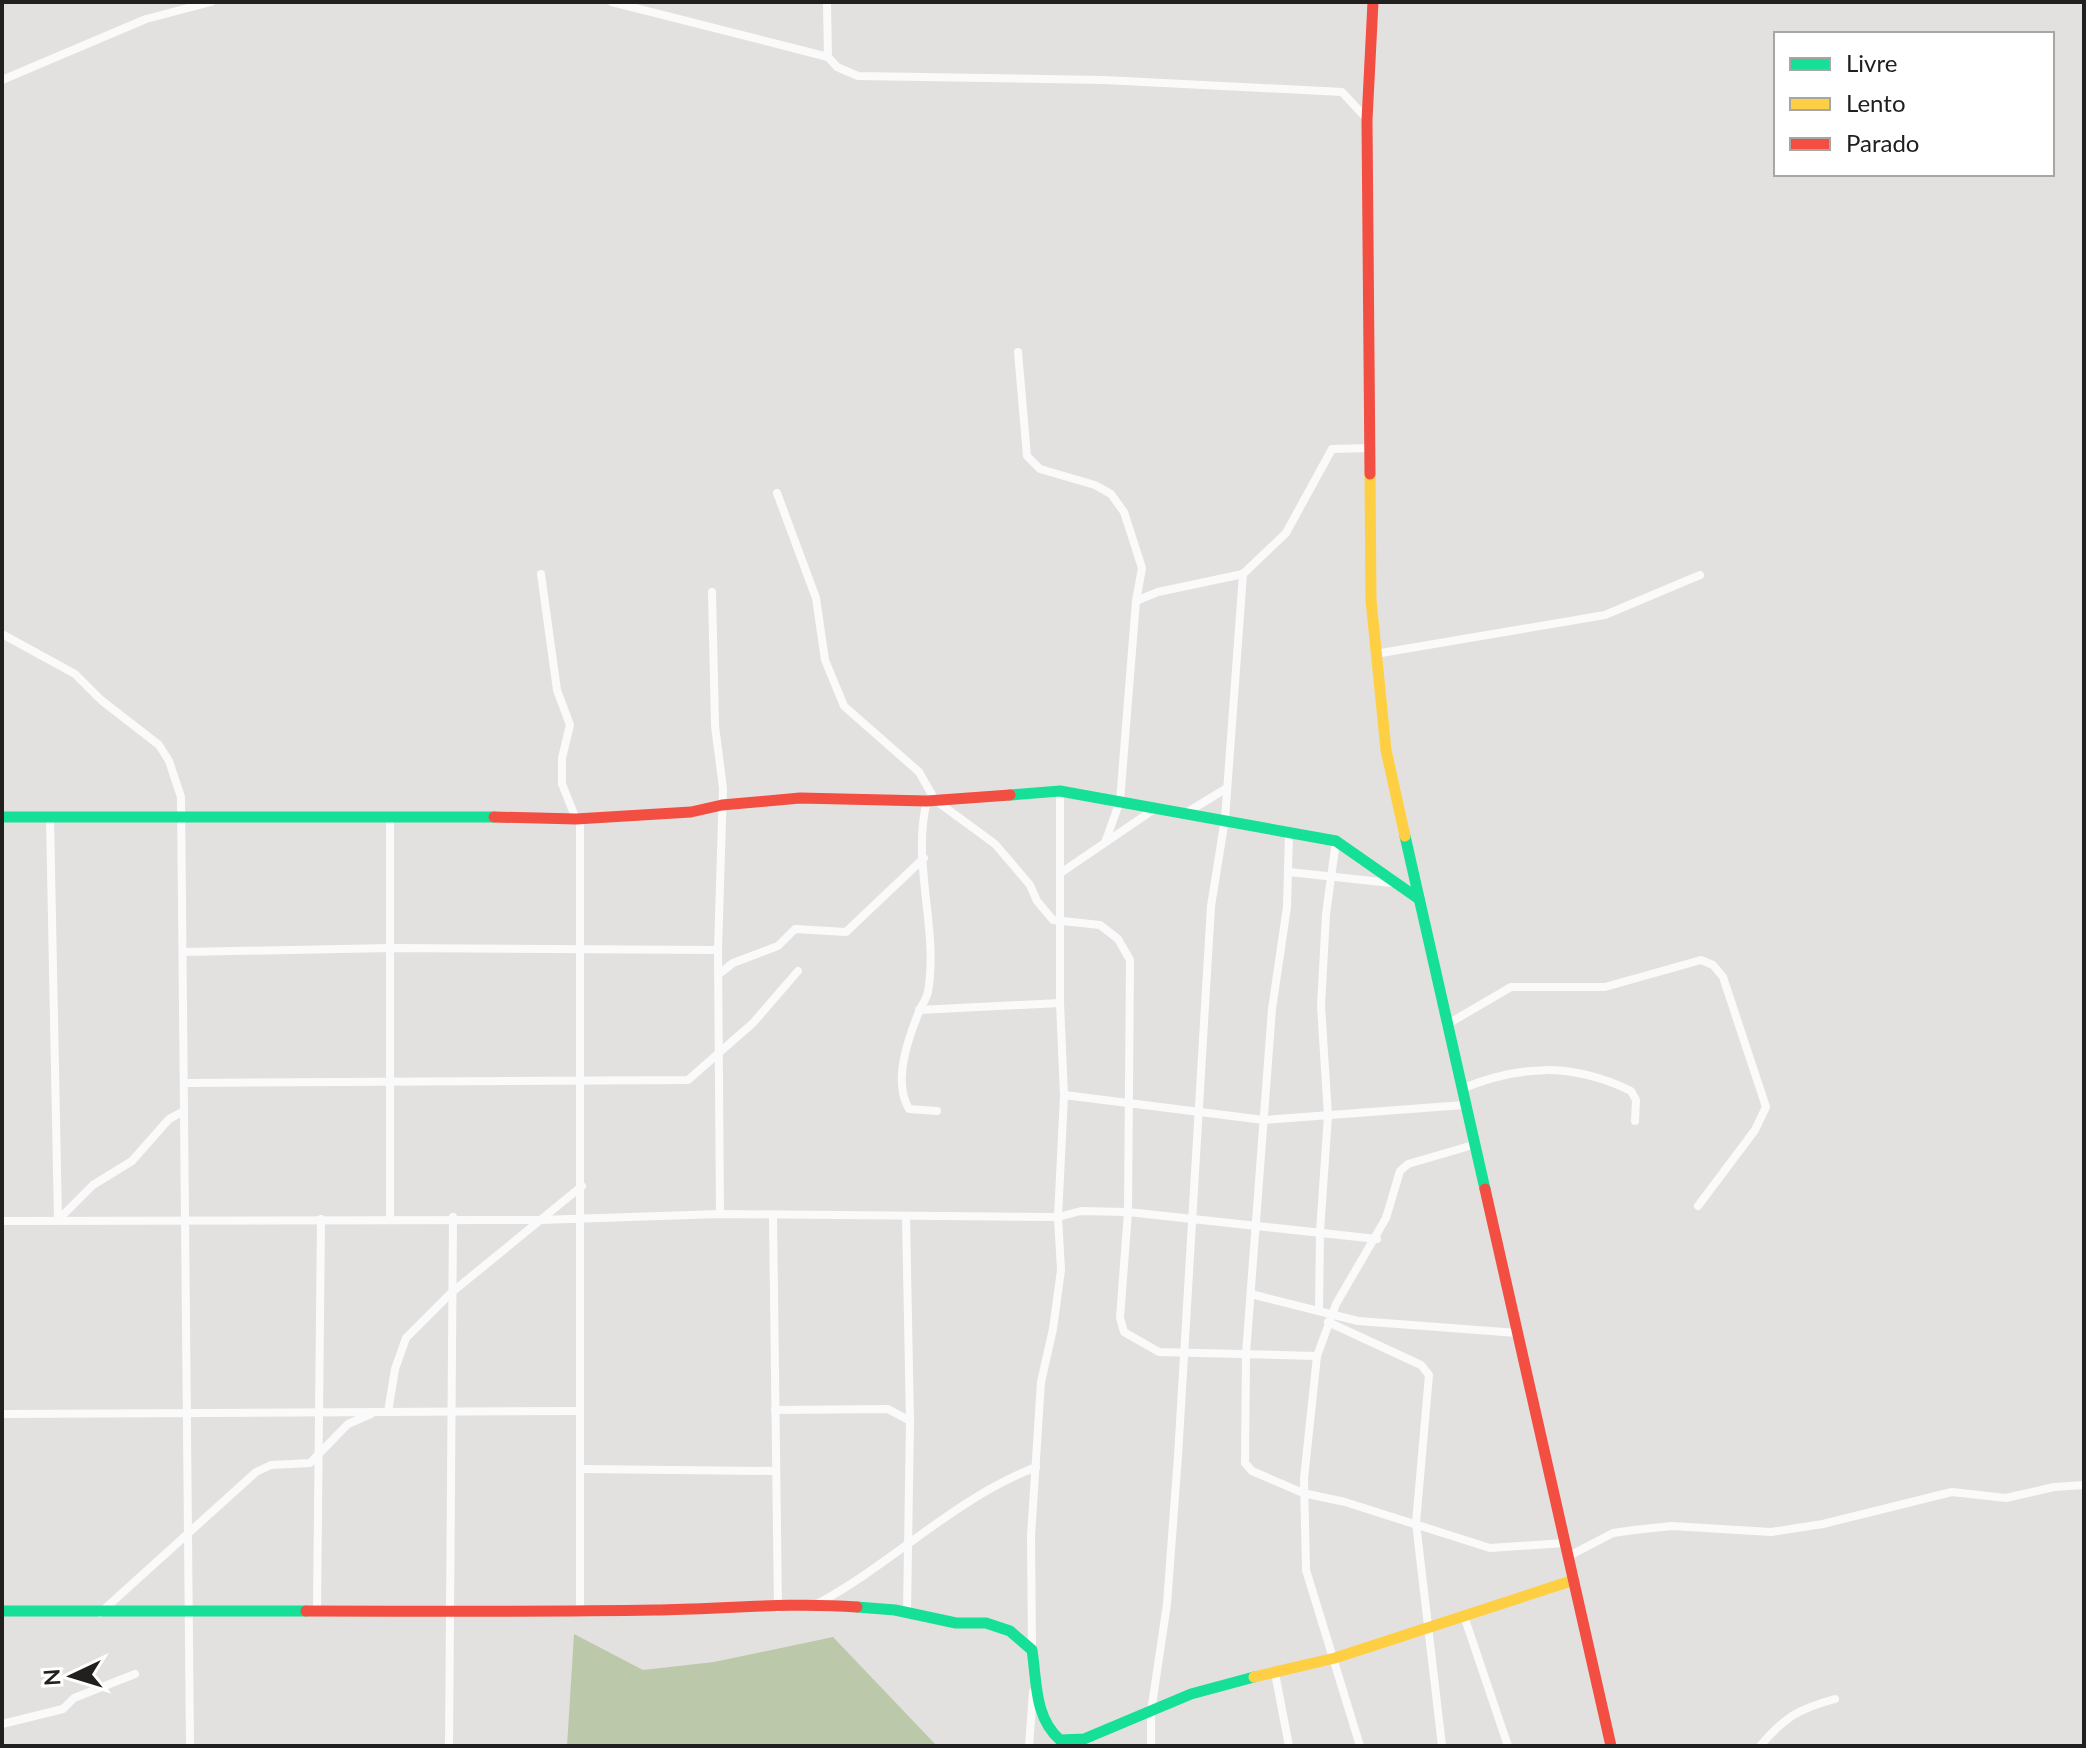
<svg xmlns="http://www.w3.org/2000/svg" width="2086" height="1748" font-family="Lato,sans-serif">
	<rect width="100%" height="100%" fill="#e3e1df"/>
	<!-- forest -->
	<polygon fill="#bcc8aa" points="574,1634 643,1670 714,1662 833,1637 937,1746 567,1746"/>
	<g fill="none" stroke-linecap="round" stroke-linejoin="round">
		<!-- street -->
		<g stroke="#fbfafa" stroke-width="8">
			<polyline points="612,2 828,57"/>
			<polyline points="827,2 828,57 837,67 858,76 1104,80 1342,92 1367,119"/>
			<polyline points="2,80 146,19 211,2"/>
			<polyline points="1018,352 1027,456 1040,469 1095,485 1111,494 1124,512 1142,568 1136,601 1158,592 1243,574 1286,533 1332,449 1371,448"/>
			<polyline points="777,493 816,598 825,660 844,706 919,772 935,800 995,844 1030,885 1037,901 1053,920 1100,925 1118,939 1130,960 1128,1212 1120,1318 1124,1332 1159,1352 1317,1356"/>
			<polyline points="541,574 557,690 570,725 562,758 562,784 576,819"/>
			<polyline points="712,592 715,726 723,788 718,950 720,1214"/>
			<polyline points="2,634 75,674 101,700 159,745 169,761 181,797 190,1746"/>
			<polyline points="1375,654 1605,615 1700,575"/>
			<path d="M927 801C911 862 939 929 928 992 926 1000 921 1006 918 1014 907 1042 893 1082 909 1109L937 1111"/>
			<polyline points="1186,813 1227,788"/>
			<polyline points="390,816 390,1218"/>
			<polyline points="50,818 58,1220 93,1185 132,1161 169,1119 184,1111"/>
			<polyline points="580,819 580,1611"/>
			<polyline points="1289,832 1287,907 1272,1009 1246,1354 1245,1463 1252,1471 1303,1493 1345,1502 1490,1548 1565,1543"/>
			<polyline points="1106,840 1120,801 1136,601"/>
			<polyline points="1062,872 1156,808"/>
			<polyline points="1289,872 1391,883"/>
			<polyline points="183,952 390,948 718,950"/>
			<polyline points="719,974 733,963 778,946 795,929 846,932 924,858"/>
			<polyline points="919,1010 1060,1003"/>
			<polyline points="1446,1025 1511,987 1605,987 1701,960 1713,965 1723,977 1766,1107 1755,1130 1698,1206"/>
			<polyline points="184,1083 688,1080 753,1023 798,971"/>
			<path d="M1461 1089C1520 1065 1571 1062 1631 1091L1636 1100 1635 1121"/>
			<polyline points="1064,1095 1264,1120 1464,1105"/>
			<polyline points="773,1216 778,1608"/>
			<polyline points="906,1216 910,1422 907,1613"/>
			<polyline points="2,1221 540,1220 720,1214 1058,1217 1081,1211 1128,1212 1377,1239"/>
			<polyline points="1251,1294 1358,1321 1517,1333"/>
			<polyline points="1319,1311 1320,1231 1328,1116 1321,1006 1326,914 1336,841"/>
			<polyline points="1328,1322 1421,1365 1429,1375 1416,1523 1442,1746"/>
			<polyline points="775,1410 888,1409 910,1421"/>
			<polyline points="388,1412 395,1369 406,1338 451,1293 582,1186"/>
			<polyline points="2,1414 580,1411"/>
			<polyline points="582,1469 776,1471"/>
			<polyline points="1567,1557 1613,1533 1634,1530 1672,1526 1771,1532 1823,1524 1952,1492 2006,1498 2054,1487 2084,1485"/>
			<path d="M817 1604C895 1562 952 1500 1036 1467"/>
			<polyline points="317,1610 321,1219"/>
			<polyline points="100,1613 256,1472 271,1465 310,1463 348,1424 371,1414"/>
			<polyline points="1464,1616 1508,1746"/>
			<polyline points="1032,1650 1031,1536 1041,1382 1053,1329 1061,1270 1058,1217 1064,1095 1060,1003 1060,791"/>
			<polyline points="1275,1673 1289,1746"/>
			<polyline points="2,1724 63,1709 74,1698 135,1674"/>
			<polyline points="449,1746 453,1217"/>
			<polyline points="1029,1746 1033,1692"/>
			<polyline points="1151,1746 1151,1712 1167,1604 1178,1456 1211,906 1225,819 1243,574"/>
			<polyline points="1360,1746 1306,1570 1304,1479 1317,1356 1336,1304 1386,1218 1400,1171 1408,1164 1473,1145"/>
			<path d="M1760 1746C1785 1717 1798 1709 1835 1699"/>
		</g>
		<!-- fast -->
		<g stroke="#16e098" stroke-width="11">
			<polyline points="1010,795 1060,791 1336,841 1419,899"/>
			<polyline points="2,817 494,817"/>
			<polyline points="1405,836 1485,1189"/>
			<path d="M857 1607 895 1610 956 1623H986L1010 1631 1032 1650C1037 1682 1034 1717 1060 1740L1084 1739 1191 1694 1254 1677"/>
			<polyline points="2,1611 306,1611"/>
		</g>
		<!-- slow -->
		<g stroke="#ffcf43" stroke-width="11">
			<polyline points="1370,474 1371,600 1386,750 1405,836"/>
			<polyline points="1254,1677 1335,1658 1571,1581"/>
		</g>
		<!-- jam -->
		<g stroke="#f24e42" stroke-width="11">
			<polyline points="1370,474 1367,120 1373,2"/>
			<polyline points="494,817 576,819 691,812 722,805 800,798 927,801 1010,795"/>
			<polyline points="1485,1189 1611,1746"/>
			<path d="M306 1611C423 1611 539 1612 655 1610 722 1609 790 1602 857 1607"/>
		</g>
	</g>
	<!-- border -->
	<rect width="2086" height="1748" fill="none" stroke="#21201f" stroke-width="8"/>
	<!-- legend -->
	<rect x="1774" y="32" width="280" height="144" fill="#ffffff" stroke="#a6a6a5" stroke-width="2"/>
	<rect x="1790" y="58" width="40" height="12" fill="#16e098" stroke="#a6a6a5" stroke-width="2"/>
	<text x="1846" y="72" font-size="24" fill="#21201f">Livre</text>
	<rect x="1790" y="98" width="40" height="12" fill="#ffcf43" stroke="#a6a6a5" stroke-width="2"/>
	<text x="1846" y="112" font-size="24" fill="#21201f">Lento</text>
	<rect x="1790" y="138" width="40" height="12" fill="#f24e42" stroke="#a6a6a5" stroke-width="2"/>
	<text x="1846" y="152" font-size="24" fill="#21201f">Parado</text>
	<!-- north arrow -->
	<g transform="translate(72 1676) rotate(266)" stroke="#ffffff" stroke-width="6" paint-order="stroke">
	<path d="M0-6L14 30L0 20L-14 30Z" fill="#21201f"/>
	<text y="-12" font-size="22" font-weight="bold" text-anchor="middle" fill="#21201f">N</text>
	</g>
</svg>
